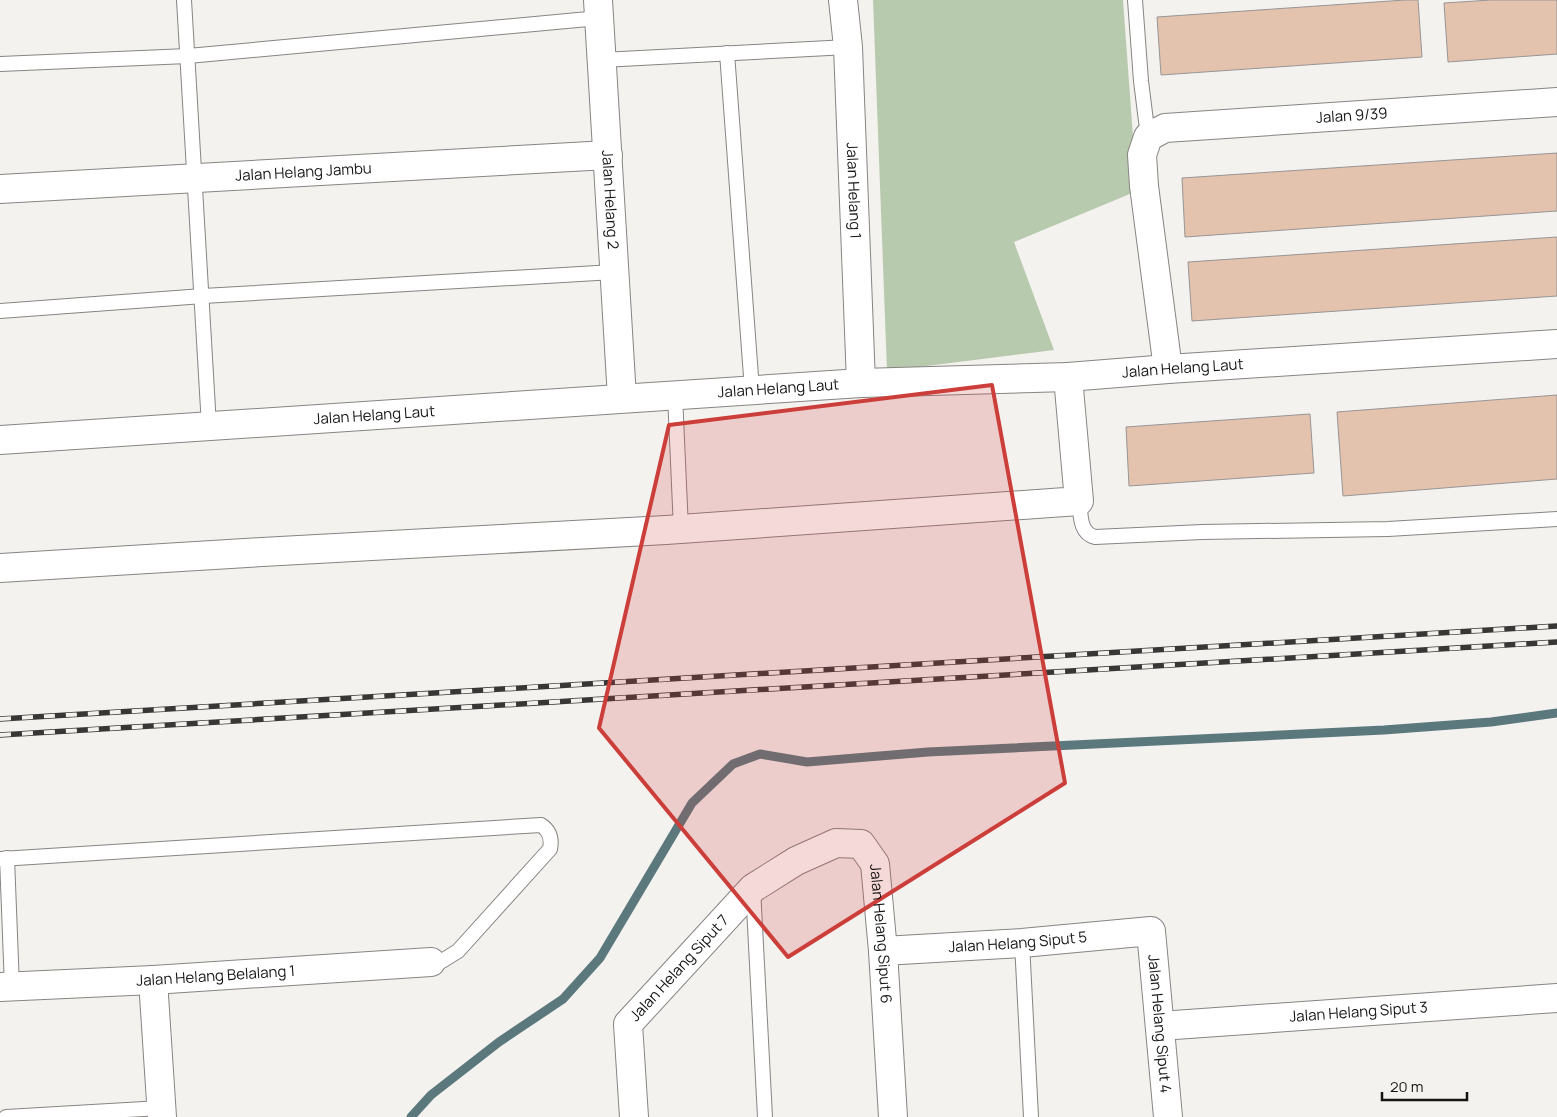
<svg xmlns="http://www.w3.org/2000/svg" width="1557" height="1117" font-family="Manrope,sans-serif">
	<rect width="100%" height="100%" fill="#f4f2ef"/>
	<!-- green -->
	<polygon fill="#b8caae" points="873,0 1123,0 1137,191 1014,242 1054,350 887,371"/>
	<g fill="none" stroke-linecap="round" stroke-linejoin="round">
		<!-- stream -->
		<polyline stroke="#5b787d" stroke-width="9" points="411,1117 431,1095 499,1042 563,999 600,958 692,803 733,764 760,754 807,762 928,752 1384,730 1491,722 1557,713"/>
	</g>
	<!-- building -->
	<g fill="#e3c2ae" stroke="#989594">
		<polygon points="1405,0 1418,0 1422,57 1161,75 1157,17"/>
		<polygon points="1491,0 1557,0 1557,54 1448,62 1444,3"/>
		<polygon points="1557,153 1557,211 1185,237 1182,178"/>
		<polygon points="1557,237 1557,296 1192,321 1188,262"/>
		<polygon points="1557,395 1557,479 1343,496 1337,412"/>
		<polygon points="1310,414 1314,473 1129,486 1126,427"/>
	</g>
	<g fill="none" stroke-linecap="round" stroke-linejoin="round">
		<!-- lane casing -->
		<g stroke="#878482" stroke-width="16">
			<g id="lane">
				<polyline points="184,0 209,426"/>
				<polyline points="1135,0 1141,81 1148,137"/>
				<polyline points="727,53 752,390"/>
				<polyline points="602,60 848,47"/>
				<polyline points="0,64 188,56 599,18"/>
				<polyline points="0,311 203,296 614,272"/>
				<polyline points="675,395 681,529"/>
				<path d="M1079 501C1081 514 1079 533 1095 537L1202 532 1388 529 1557 519"/>
				<polyline points="7,858 12,987"/>
				<path d="M0 859 541 825C550 831 552 839 550 849L458 951 442 961 431 962"/>
				<polyline points="753,888 765,1117"/>
				<polyline points="1022,943 1031,1117"/>
				<polyline points="6,1117 161,1108"/>
			</g>
		</g>
		<!-- street casing -->
		<g stroke="#878482" stroke-width="30">
			<g id="street">
				<path id="s1" d="M598 0 622 398"/>
				<path id="s2" d="M843 0 848 47 861 383"/>
				<path id="s3" d="M0 189 608 155"/>
				<path id="s4" d="M1168 369 1144 186 1142 155 1148 137 1165 128 1557 102"/>
				<path id="s5" d="M0 440 861 383 1068 377 1168 369 1557 344"/>
				<polyline points="0,568 262,552 666,530 1079,501 1068,377"/>
				<path id="s6" d="M883 951 1022 943 1151 931 1168 1117"/>
				<polyline points="153,980 162,1117"/>
				<path id="s7" d="M0 987 153 980 431 962"/>
				<path id="s8" d="M1160 1026 1557 998"/>
				<path id="s9" d="M634 1117 628 1024 753 888 796 861 836 843 861 844 875 864 883 951 893 1117"/>
			</g>
		</g>
		<!-- lane -->
		<use href="#lane" stroke="#fff" stroke-width="14"/>
		<!-- street -->
		<use href="#street" stroke="#fff" stroke-width="28"/>
		<!-- rail casing -->
		<g stroke="#383736" stroke-width="5.5">
			<g id="rail">
				<polyline points="0,719 1557,626"/>
				<polyline points="0,735 1557,642"/>
			</g>
		</g>
		<!-- rail -->
		<use href="#rail" stroke="#f4f2ef" stroke-width="4" stroke-dasharray="11" stroke-linecap="butt"/>
	</g>
	<!-- marked area -->
	<path fill="#cc3e3a" fill-opacity="0.2" stroke="#cc3e3a" stroke-width="4" stroke-linejoin="round" d="M992 385 1065 783 788 957 599 728 669 425Z"/>
	<g text-anchor="middle" stroke-width="4" stroke-linejoin="round" paint-order="stroke">
		<!-- street labels -->
		<g font-size="15" fill="#161514" stroke="#f4f2ef">
			<text dy="5" stroke="none"><textPath href="#s4" startOffset="441">Jalan 9/39</textPath></text>
			<text dy="5" stroke="none"><textPath href="#s3" startOffset="304">Jalan Helang Jambu</textPath></text>
			<text dy="5" stroke="none"><textPath href="#s2" startOffset="191">Jalan Helang 1</textPath></text>
			<text dy="5" stroke="none"><textPath href="#s1" startOffset="200">Jalan Helang 2</textPath></text>
			<text dy="5" stroke="none"><textPath href="#s5" startOffset="1185">Jalan Helang Laut</textPath></text>
			<text dy="5" stroke="none"><textPath href="#s5" startOffset="780">Jalan Helang Laut</textPath></text>
			<text dy="5" stroke="none"><textPath href="#s5" startOffset="375">Jalan Helang Laut</textPath></text>
			<text dy="5" stroke="none"><textPath href="#s9" startOffset="492">Jalan Helang Siput 6</textPath></text>
			<text dy="5" stroke="none"><textPath href="#s6" startOffset="135">Jalan Helang Siput 5</textPath></text>
			<text dy="5" stroke="none"><textPath href="#s9" startOffset="169">Jalan Helang Siput 7</textPath></text>
			<text dy="5" stroke="none"><textPath href="#s7" startOffset="216">Jalan Helang Belalang 1</textPath></text>
			<text dy="5" stroke="none"><textPath href="#s8" startOffset="199">Jalan Helang Siput 3</textPath></text>
			<text dy="5" stroke="none"><textPath href="#s6" startOffset="362">Jalan Helang Siput 4</textPath></text>
		</g>
	</g>
	<!-- scale -->
	<path d="M1382 1092v8h85v-8" fill="none" stroke="#161514" stroke-width="2.5"/>
	<text x="1390" y="1092" font-size="15" fill="#161514" stroke="#f4f2ef" stroke-width="4" paint-order="stroke">20 m</text>
</svg>
